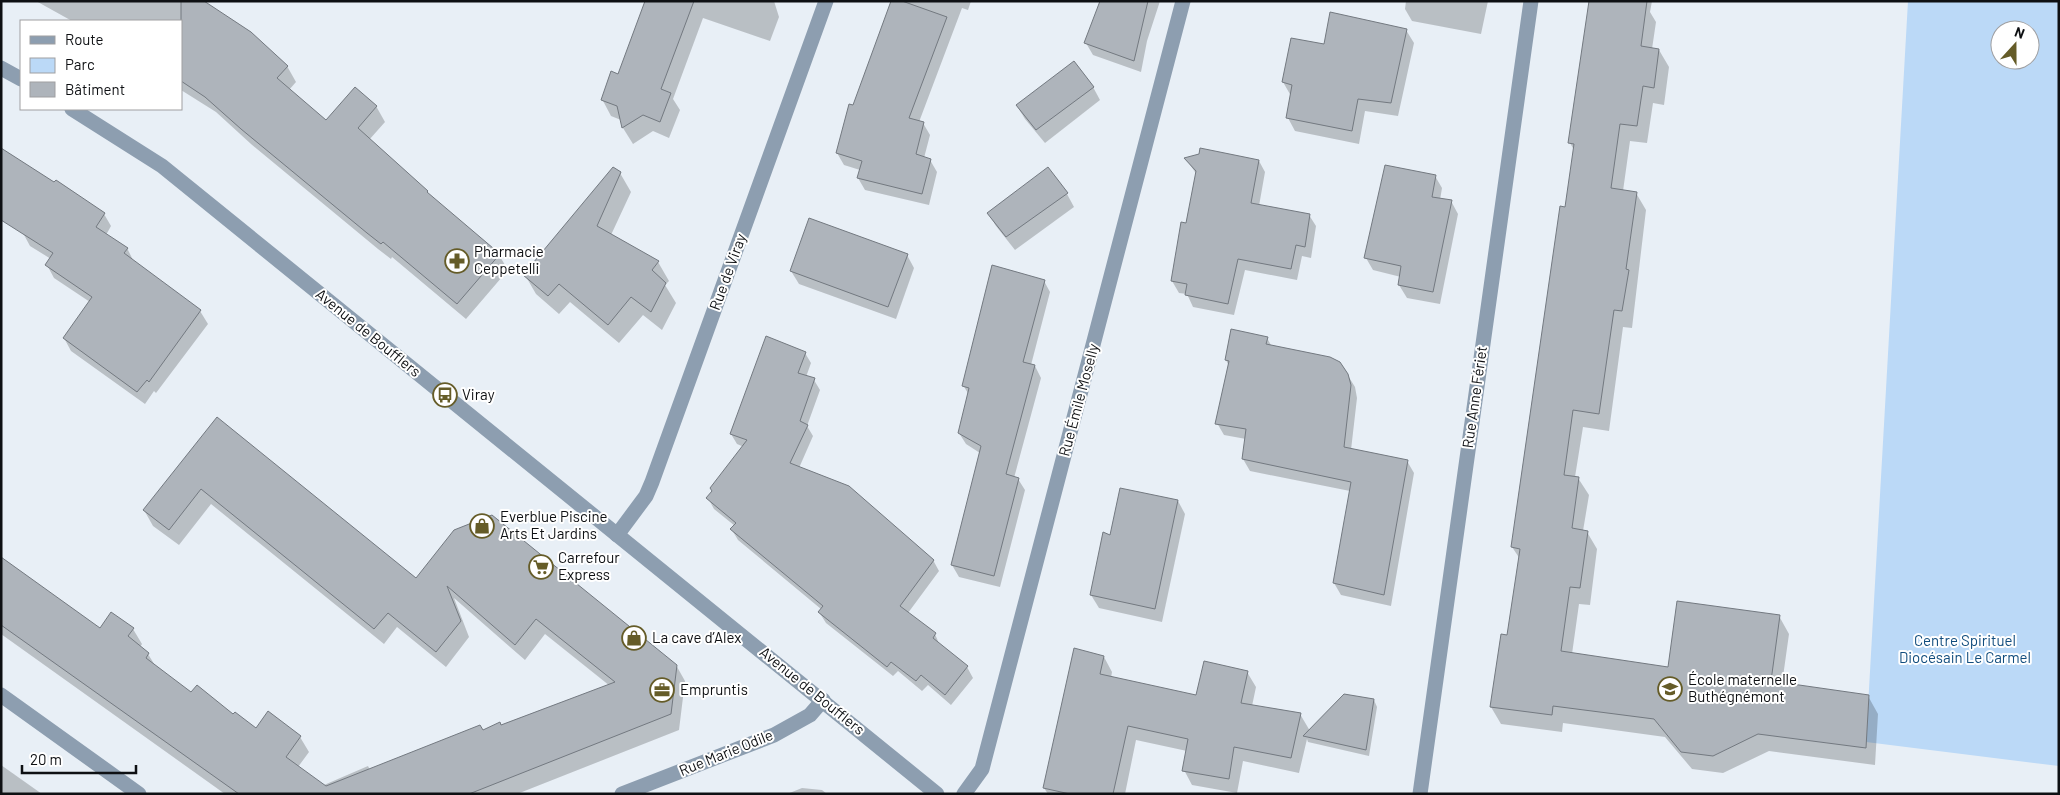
<svg xmlns="http://www.w3.org/2000/svg" width="2060" height="795" font-family="Barlow,sans-serif">
	<rect width="100%" height="100%" fill="#e8eff6"/>
	<!-- green -->
	<path fill="#bbd9f7" fill-rule="evenodd" d="M1908 1H2059V766L1866 742ZM2000 30H2030V60H2000Z"/>
	<!-- shadow -->
	<g fill="#0003">
		<polygon points="36,1 202,1 287,66 296,82 289,90 326,122 376,106 385,122 369,140 427,192 430,197 499,255 508,270 466,319 392,257 391,259 378,249 251,144 216,112 181,90 181,21 72,21"/>
		<polygon points="654,1 774,1 779,17 770,41 703,18 673,99 680,110 669,138 653,131 633,144 623,128 621,120 611,116 602,99 619,75"/>
		<polygon points="893,1 971,1 968,10 962,8 919,122 923,123 930,135 924,158 930,160 937,172 929,205 865,190 858,178 860,170 844,165 837,153"/>
		<polygon points="1101,1 1160,1 1147,41 1141,72 1093,55 1086,43"/>
		<polygon points="1406,1 1488,1 1481,34 1412,21 1405,9"/>
		<polygon points="1590,1 1652,1 1650,12 1656,22 1652,49 1659,50 1669,67 1664,105 1653,103 1647,143 1630,141 1623,191 1636,193 1646,210 1632,328 1623,327 1609,431 1583,427 1575,477 1578,478 1589,495 1583,531 1587,532 1597,549 1590,605 1579,604 1572,654 1669,668 1779,616 1789,634 1782,684 1868,696 1878,714 1875,765 1769,751 1723,773 1692,769 1665,737 1563,723 1562,732 1501,724 1491,707 1508,636 1520,559 1512,547 1566,208 1574,150 1570,143"/>
		<polygon points="1406,30 1414,43 1398,116 1365,111 1359,144 1295,131 1288,118 1291,96 1283,82 1325,46"/>
		<polygon points="1093,87 1100,100 1045,143 1025,119 1017,106"/>
		<polygon points="1186,159 1259,161 1265,172 1259,206 1309,215 1316,226 1311,258 1302,256 1297,280 1245,270 1234,315 1193,307 1187,294 1179,293 1172,281 1187,224 1197,175"/>
		<polygon points="620,173 631,192 611,235 658,262 669,281 665,285 676,303 662,330 643,315 619,343 570,302 559,314 536,294 525,275"/>
		<polygon points="1435,176 1442,188 1440,200 1451,201 1458,214 1440,304 1407,298 1399,285 1401,277 1373,270 1366,258"/>
		<polygon points="1067,194 1074,207 1015,250 996,226 988,213"/>
		<polygon points="104,214 111,226 106,235 127,248 134,262 200,311 208,324 156,393 154,391 145,404 71,351 64,338 90,302 54,278 47,265 51,259 30,246 23,233"/>
		<polygon points="907,255 914,268 896,319 799,284 791,271"/>
		<polygon points="1044,281 1050,292 1031,365 1035,366 1041,378 1014,478 1018,479 1025,490 1000,587 959,577 952,565 980,453 966,444 959,433 969,395 963,385"/>
		<polygon points="1267,338 1272,347 1347,374 1355,387 1357,398 1351,450 1407,461 1414,473 1391,606 1341,595 1334,583 1350,491 1250,471 1243,459 1246,439 1224,435 1217,423 1229,366 1226,360"/>
		<polygon points="805,353 811,363 806,377 814,380 820,390 807,426 813,436 799,468 933,560 939,571 908,613 935,634 940,646 967,667 973,678 951,705 928,685 922,691 898,671 893,676 826,623 819,612 821,609 738,540 732,530 735,526 714,509 708,498 744,447 737,444 731,434"/>
		<polygon points="217,419 416,580 455,531 676,665 685,681 679,730 517,794 225,794 1,634 1,576 100,629 133,629 142,644 140,647 148,654 156,667 192,694 256,729 300,737 309,752 298,767 324,785 368,766 370,770 501,727 610,686 545,634 525,660 454,598 469,637 446,667 397,627 384,644 211,504 179,545 153,526 144,510"/>
		<polygon points="1178,501 1185,514 1162,622 1099,608 1091,595 1111,536"/>
		<polygon points="1104,657 1112,672 1111,678 1197,697 1247,672 1256,687 1252,706 1300,714 1310,731 1374,700 1377,707 1369,756 1308,742 1307,739 1299,773 1243,761 1237,793 1192,785 1184,770 1187,751 1136,740 1125,794 1048,794 1044,788"/>
		<polygon points="1,765 42,794 1,794"/>
		<polygon points="802,788 822,790 827,794 787,794"/>
	</g>
	<!-- building -->
	<g fill="#aeb4bb" stroke="#737980">
		<polygon points="181,1 204,1 251,32 288,66 277,78 326,120 355,87 377,106 358,128 428,191 427,192 500,254 457,304 383,242 381,244 367,233 241,129 205,97 181,81"/>
		<polygon points="645,1 694,1 661,89 671,93 660,122 643,115 622,128 617,106 601,100 611,71 618,74"/>
		<polygon points="891,1 902,1 947,17 909,118 924,122 916,154 931,159 922,194 857,178 862,161 836,153 849,104 853,105"/>
		<polygon points="1100,1 1148,1 1134,61 1084,43"/>
		<polygon points="1589,1 1647,1 1641,46 1659,49 1654,88 1643,86 1637,126 1620,124 1611,188 1637,192 1626,269 1629,270 1622,311 1614,310 1599,414 1573,410 1564,475 1579,477 1572,528 1588,531 1580,588 1570,587 1561,651 1668,667 1677,601 1780,615 1771,681 1869,695 1866,748 1758,734 1713,756 1681,752 1654,719 1553,706 1552,715 1490,707 1501,634 1507,635 1520,549 1511,547 1560,206 1565,207 1574,144 1568,143"/>
		<polygon points="1330,12 1407,29 1391,103 1358,99 1352,131 1286,118 1292,85 1282,82 1291,38 1324,44"/>
		<polygon points="1074,61 1094,87 1036,130 1016,105"/>
		<polygon points="1,148 54,182 56,180 105,213 96,227 128,248 124,253 201,310 149,382 147,380 137,392 63,338 92,297 45,265 53,253 1,220"/>
		<polygon points="1200,148 1259,160 1251,203 1310,214 1305,247 1296,245 1291,269 1238,259 1228,304 1185,295 1187,284 1171,281 1181,222 1186,223 1196,171 1184,158 1199,154"/>
		<polygon points="1385,165 1436,175 1432,197 1452,200 1433,292 1398,285 1401,266 1364,258"/>
		<polygon points="613,167 621,172 597,226 659,261 652,270 666,283 651,312 631,297 608,325 559,284 548,296 523,275"/>
		<polygon points="1048,167 1068,193 1006,237 987,213"/>
		<polygon points="809,218 908,254 888,307 790,271"/>
		<polygon points="992,265 1045,280 1023,362 1035,365 1006,474 1019,478 994,576 951,565 981,446 958,433 969,388 962,386"/>
		<polygon points="1231,329 1268,337 1266,344 1330,357 1340,362 1348,374 1351,385 1344,447 1408,460 1384,595 1333,583 1351,482 1242,459 1246,429 1215,424 1229,361 1225,360"/>
		<polygon points="766,336 806,352 798,373 815,378 800,421 808,425 790,463 849,486 934,560 900,606 936,633 933,638 968,666 945,695 921,675 916,681 891,662 887,667 818,612 823,606 730,529 736,523 706,498 712,491 710,488 747,440 730,434"/>
		<polygon points="217,417 416,578 454,530 492,515 677,665 671,714 469,794 239,794 1,625 1,557 100,628 111,612 134,628 128,636 149,653 146,658 191,692 197,685 233,714 235,712 256,728 268,711 301,736 286,757 326,786 480,725 483,730 500,722 501,725 615,682 536,619 515,645 447,586 461,621 436,652 388,613 374,629 201,489 169,530 143,510"/>
		<polygon points="1120,488 1178,500 1155,609 1090,595 1103,532 1110,535"/>
		<polygon points="1074,648 1104,656 1100,674 1196,695 1204,661 1248,671 1241,703 1301,713 1291,758 1234,747 1229,779 1182,771 1188,739 1128,726 1113,794 1070,794 1043,788"/>
		<polygon points="1344,694 1374,699 1366,750 1303,736"/>
	</g>
	<g fill="none" stroke-linecap="round" stroke-linejoin="round">
		<!-- minor -->
		<g stroke="#8d9eb0" stroke-width="15">
			<polyline points="1,68 21,79"/>
			<polyline points="72,109 162,166 937,794"/>
			<polyline points="617,535 646,496 652,482 826,1"/>
			<polyline points="1,695 139,794"/>
			<polyline points="622,794 774,735 810,715 823,700"/>
			<polyline points="964,794 982,769 1183,1"/>
			<polyline points="1420,794 1531,1"/>
		</g>
	</g>
	<!-- icons -->
	<defs>
		<g id="pharmacy-ring" transform="scale(1.25)"><circle r="9.5" fill="#fff" stroke="#655c28" stroke-width="1.5"/><path d="M-2-6h4v4h4v4h-4v4h-4v-4h-4v-4h4Z" fill="#655c28"/></g>
		<g id="bus-ring" transform="scale(1.25)"><circle r="9.5" fill="#fff" stroke="#655c28" stroke-width="1.5"/><path d="M-5-6H5V4H4V6H2V4H-2V6H-4V4H-5ZM-3.5-4V0h7V-4ZM-3.5 1.2v1.5H-2V1.2ZM2 1.2v1.5H3.5V1.2Z" fill="#655c28"/></g>
		<g id="shop-ring" transform="scale(1.25)"><circle r="9.5" fill="#fff" stroke="#655c28" stroke-width="1.5"/><path d="M-5-2.5h2.3a2.7 3.5 0 0 1 5.4 0H5L5.5 6h-11ZM-1.5-2.5h3a1.5 2.3 0 0 0-3 0Z" fill="#655c28"/></g>
		<g id="supermarket-ring" transform="scale(1.25)"><circle r="9.5" fill="#fff" stroke="#655c28" stroke-width="1.5"/><path d="M-6-5.5h2.5l.6 2H6L4.5 2H-2.5L-4.4-4H-6ZM-1.5 3.2a1.3 1.3 0 1 0 .1 0ZM3 3.2a1.3 1.3 0 1 0 .1 0Z" fill="#655c28"/></g>
		<g id="school-ring" transform="scale(1.25)"><circle r="9.5" fill="#fff" stroke="#655c28" stroke-width="1.5"/><path d="M0-5L7-2L0 1L-7-2ZM-4 1L0 2.5L4 1V4Q0 6-4 4Z" fill="#655c28"/></g>
		<g id="office-ring" transform="scale(1.25)"><circle r="9.5" fill="#fff" stroke="#655c28" stroke-width="1.5"/><path d="M-6-3h4V-5.5h4V-3h4V5H-6ZM-1-4.5V-3h2v-1.5ZM-6 0V1H6V0Z" fill="#655c28"/></g>
	</defs>
	<g fill-rule="evenodd">
		<use href="#pharmacy-ring" x="457" y="261"/>
		<use href="#bus-ring" x="445" y="395"/>
		<use href="#shop-ring" x="482" y="526"/>
		<use href="#supermarket-ring" x="541" y="567"/>
		<use href="#shop-ring" x="634" y="638"/>
		<use href="#school-ring" x="1670" y="689"/>
		<use href="#office-ring" x="662" y="690"/>
	</g>
	<g text-anchor="middle" stroke-width="4" stroke-linejoin="round" paint-order="stroke">
		<!-- poi labels -->
		<g font-size="15" fill="#0e1013" stroke="#fff" text-anchor="start">
			<text x="474" y="257">Pharmacie<tspan x="474" dy="17">Ceppetelli</tspan></text>
			<text x="462" y="400">Viray</text>
			<text x="500" y="522">Everblue Piscine<tspan x="500" dy="17">Arts Et Jardins</tspan></text>
			<text x="558" y="563">Carrefour<tspan x="558" dy="17">Express</tspan></text>
			<text x="652" y="643">La cave d’Alex</text>
			<text x="1688" y="685">École maternelle<tspan x="1688" dy="17">Buthégnémont</tspan></text>
			<text x="680" y="695">Empruntis</text>
		</g>
		<!-- street labels -->
		<g font-size="15" fill="#0e1013" stroke="#fff">
			<text transform="translate(728 272) rotate(-70)" y="5">Rue de Viray</text>
			<text transform="translate(368 333) rotate(39)" y="5">Avenue de Boufflers</text>
			<text transform="translate(1475 397) rotate(-82)" y="5">Rue Anne Fériet</text>
			<text transform="translate(1079 400) rotate(-75)" y="5">Rue Émile Moselly</text>
			<text transform="translate(812 691) rotate(39)" y="5">Avenue de Boufflers</text>
			<text transform="translate(726 753) rotate(-22)" y="5">Rue Marie Odile</text>
		</g>
		<!-- park labels -->
		<g font-size="15" fill="#114d7e" stroke="#fff">
			<text x="1965" y="646">Centre Spirituel<tspan x="1965" dy="17">Diocésain Le Carmel</tspan></text>
		</g>
	</g>
	<!-- border -->
	<rect width="2060" height="795" fill="none" stroke="#0e1013" stroke-width="5"/>
	<!-- legend -->
	<rect x="20" y="20" width="162" height="90" fill="#ffffff" stroke="#9f9fa1"/>
	<rect x="30" y="36" width="25" height="8" fill="#8d9eb0" stroke="#9f9fa1"/>
	<text x="65" y="45" font-size="15" fill="#0e1013">Route</text>
	<rect x="30" y="58" width="25" height="15" fill="#bbd9f7" stroke="#9f9fa1"/>
	<text x="65" y="70" font-size="15" fill="#0e1013">Parc</text>
	<rect x="30" y="82" width="25" height="15" fill="#aeb4bb" stroke="#9f9fa1"/>
	<text x="65" y="95" font-size="15" fill="#0e1013">Bâtiment</text>
	<!-- north arrow -->
	<g transform="translate(2015 45) rotate(21)"><circle r="24" fill="#ffffff" stroke="#9f9fa1"/>
	<path d="M0-4L9 19L0 12L-9 19Z" fill="#655c28"/>
	<text y="-8" font-size="14" font-weight="bold" text-anchor="middle" fill="#0e1013">N</text>
	</g>
	<!-- scale -->
	<path d="M22 765v8h114v-8" fill="none" stroke="#0e1013" stroke-width="2.5"/>
	<text x="30" y="765" font-size="15" fill="#0e1013" stroke="#ffffff" stroke-width="4" paint-order="stroke">20 m</text>
</svg>
